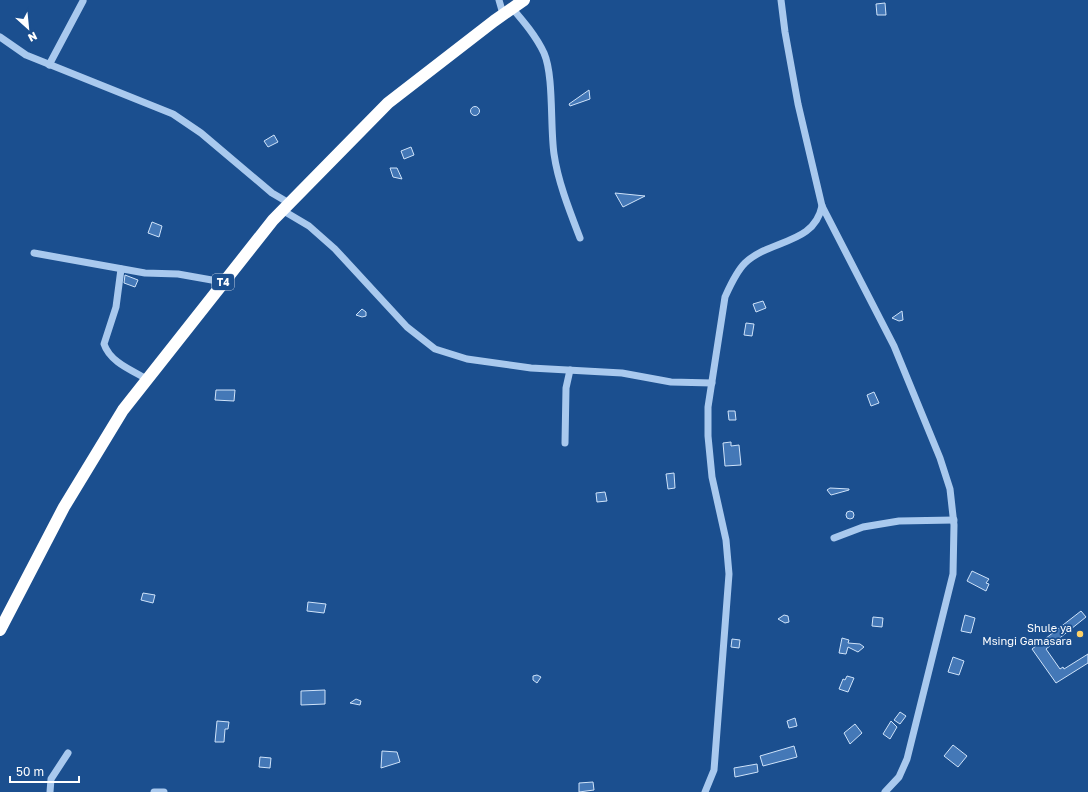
<svg xmlns="http://www.w3.org/2000/svg" width="1088" height="792" font-family="'Golos Text',sans-serif">
	<rect width="100%" height="100%" fill="#1b4f8f"/>
	<!-- building -->
	<g fill="#4478b7" stroke="#cfe3fa">
		<polygon points="885,3 886,15 877,15 876,4"/>
		<polygon points="589,90 590,99 570,106 569,104"/>
		<circle cx="475" cy="111" r="4.5"/>
		<polygon points="274,135 278,142 268,147 264,141"/>
		<polygon points="411,147 414,155 404,159 401,151"/>
		<polygon points="390,168 397,168 402,179 393,177"/>
		<polygon points="615,193 645,196 623,207"/>
		<polygon points="152,222 162,226 159,237 148,233"/>
		<polygon points="125,275 138,280 135,287 124,283"/>
		<polygon points="763,301 766,308 756,312 753,304"/>
		<polygon points="362,309 366,312 366,316 362,317 356,315"/>
		<polygon points="902,311 903,320 899,321 892,318"/>
		<polygon points="746,323 754,324 752,336 744,335"/>
		<polygon points="216,390 235,390 234,401 215,400"/>
		<polygon points="874,392 879,403 871,406 867,395"/>
		<polygon points="728,411 735,411 736,420 729,420"/>
		<polygon points="731,442 731,446 739,445 741,465 725,466 723,443"/>
		<polygon points="674,473 675,488 668,489 666,474"/>
		<polygon points="830,488 849,489 849,490 831,495 827,490"/>
		<polygon points="605,492 607,501 597,502 596,493"/>
		<circle cx="850" cy="515" r="4"/>
		<polygon points="972,571 989,579 986,583 989,584 986,591 967,581"/>
		<polygon points="143,593 155,595 153,603 141,600"/>
		<polygon points="308,602 326,604 324,613 307,611"/>
		<polygon points="1081,611 1086,617 1046,649 1060,669 1063,667 1064,669 1088,654 1088,663 1056,683 1032,649"/>
		<polygon points="784,615 788,616 789,622 785,623 778,619"/>
		<polygon points="965,615 975,618 971,633 961,631"/>
		<polygon points="873,617 883,618 882,627 872,626"/>
		<polygon points="842,638 849,640 848,643 860,644 864,647 858,652 848,647 846,654 839,653"/>
		<polygon points="732,639 740,640 739,648 731,647"/>
		<polygon points="953,657 964,661 959,675 948,672"/>
		<polygon points="537,675 541,677 537,683 533,680 533,676"/>
		<polygon points="847,676 854,678 848,692 839,689 843,679 845,680"/>
		<polygon points="325,690 325,704 301,705 301,691"/>
		<polygon points="356,699 361,701 360,705 350,703"/>
		<polygon points="900,712 906,716 900,724 894,720"/>
		<polygon points="795,718 797,726 789,728 787,721"/>
		<polygon points="217,721 229,722 228,729 225,729 224,742 215,742"/>
		<polygon points="891,721 897,727 890,739 883,734"/>
		<polygon points="855,724 862,733 850,744 844,733"/>
		<polygon points="953,745 967,756 958,767 944,756"/>
		<polygon points="794,746 797,757 763,766 760,756"/>
		<polygon points="382,751 397,752 400,762 381,768"/>
		<polygon points="260,757 271,758 270,768 259,767"/>
		<polygon points="757,764 758,772 735,777 734,768"/>
		<polygon points="593,782 594,790 579,792 579,783"/>
	</g>
	<g fill="none" stroke-linecap="round" stroke-linejoin="round">
		<!-- minor -->
		<g stroke="#a9c9ee" stroke-width="7">
			<polyline points="499,0 503,14"/>
			<polyline points="781,0 785,32 798,104 822,206 894,346 940,458 950,489 954,525 953,574 907,759 899,777 885,792"/>
			<path d="M512 8C524 22 536 36 544 53 554 76 550 126 554 154 558 182 570 212 580 238"/>
			<polyline points="0,37 26,55 173,114 201,133 272,193 289,203"/>
			<polyline points="49,65 83,1"/>
			<polyline points="282,210 309,226 335,249 407,327 435,349 467,359 531,368 622,373 671,382 712,383"/>
			<polyline points="34,253 145,273 178,274 223,282"/>
			<path d="M121 269 116 307 104 344C110 362 131 370 147 379"/>
			<polyline points="565,443 566,388 570,370"/>
			<polyline points="834,538 863,527 899,521 954,520"/>
			<polyline points="50,792 51,779 68,753"/>
			<polyline points="154,792 164,792"/>
			<path d="M705 792 714 770 729 574 726 540 712 477 708 436V407L725 297C730 286 736 272 745 263 770 239 814 245 822 206"/>
		</g>
		<!-- highway -->
		<polyline stroke="#fff" stroke-width="12" points="0,630 64,507 123,410 273,220 388,103 494,21 524,0"/>
	</g>
	<!-- markers -->
	<circle fill="#ffd166" stroke="#1b4f8f" stroke-width="1.5" cx="1080" cy="634" r="4"/>
	<g text-anchor="middle" stroke-width="3.5" stroke-linejoin="round" paint-order="stroke">
		<!-- shield labels -->
		<rect fill="#1b4f8f" stroke="#bbcadd" stroke-width="1" x="212" y="274" width="22" height="16" rx="3"/>
		<g font-size="10" font-weight="bold" fill="#fff">
			<text x="223" y="286">T4</text>
		</g>
		<!-- poi labels -->
		<g font-size="11" fill="#fff" stroke="#1b4f8f" text-anchor="end">
			<text x="1072" y="632">Shule ya<tspan x="1072" dy="13">Msingi Gamasara</tspan></text>
		</g>
	</g>
	<!-- north arrow -->
	<g transform="translate(28 28) rotate(153)" stroke="#1b4f8f" stroke-width="3" paint-order="stroke">
	<path d="M0-3L7 15L0 10L-7 15Z" fill="#ffffff"/>
	<text y="-6" font-size="11" font-weight="bold" text-anchor="middle" fill="#ffffff">N</text>
	</g>
	<!-- scale -->
	<path d="M10 776v6h69v-6" fill="none" stroke="#ffffff" stroke-width="2"/>
	<text x="16" y="776" font-size="12" fill="#ffffff" stroke="#1b4f8f" stroke-width="3" paint-order="stroke">50 m</text>
</svg>
